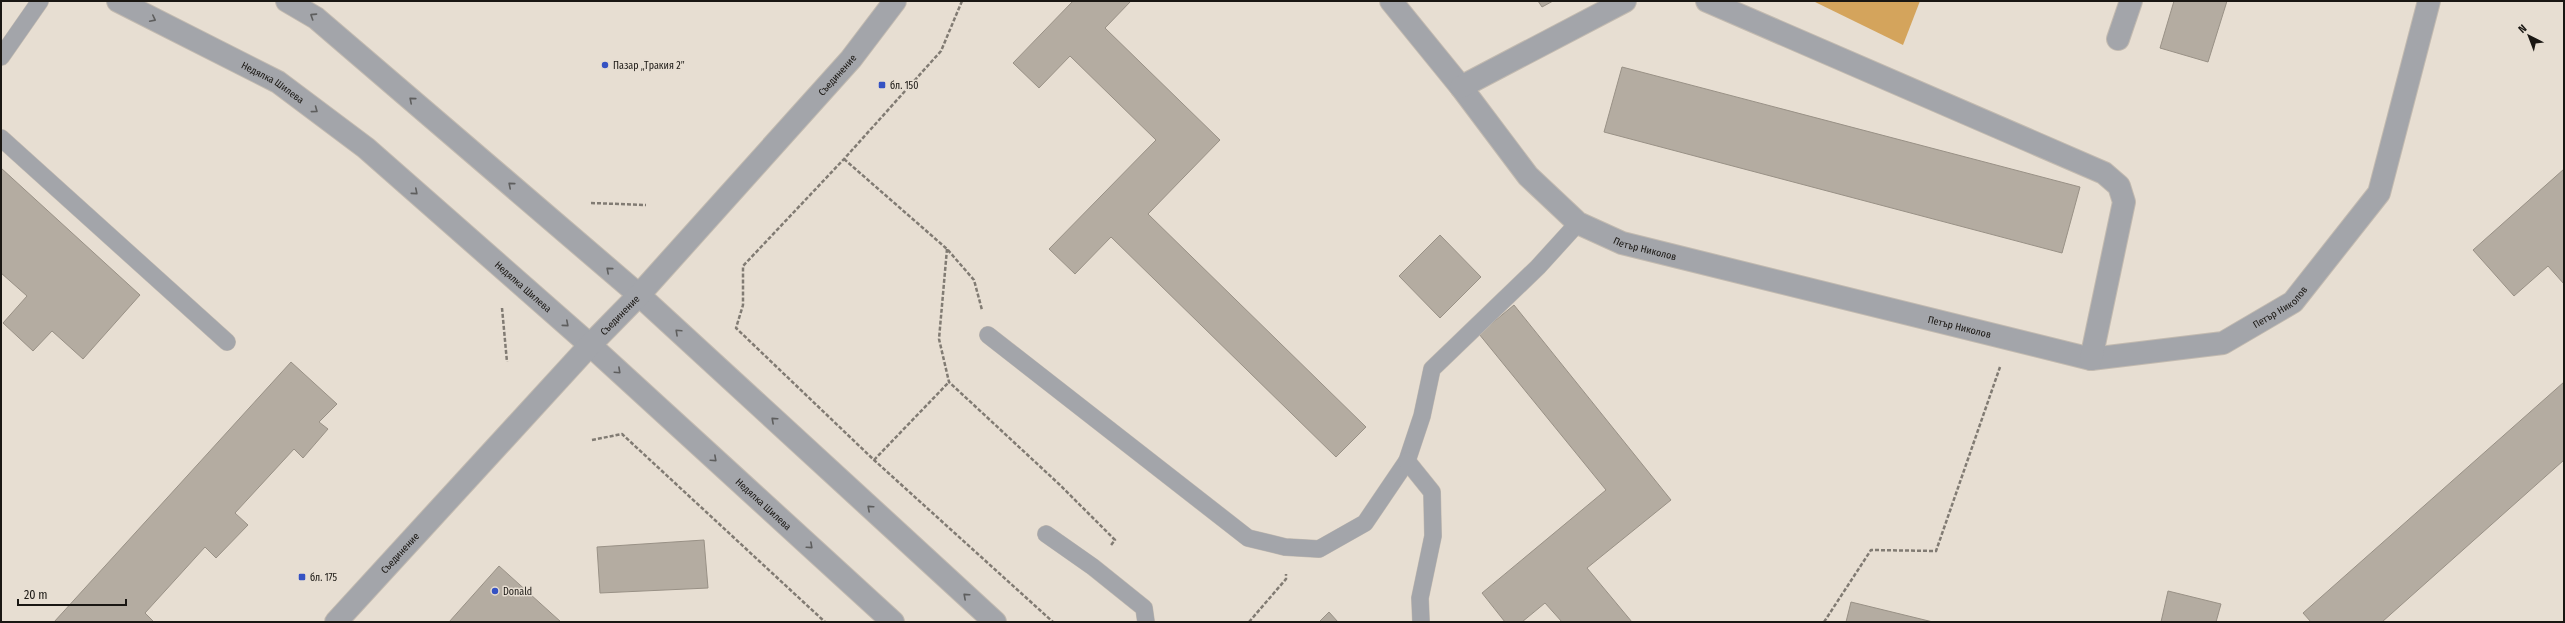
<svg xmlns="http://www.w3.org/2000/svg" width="2565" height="623" font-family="'Fira Sans Condensed',sans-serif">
	<rect width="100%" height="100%" fill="#e7ded2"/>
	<!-- green -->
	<polygon fill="#d4a45c" points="1813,1 1920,1 1903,45"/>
	<!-- building -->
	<g fill="#b4aca1" stroke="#999186">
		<polygon points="1073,1 1131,1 1105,28 1220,140 1148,214 1366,427 1336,457 1111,237 1075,274 1049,249 1156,140 1070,56 1039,88 1013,63"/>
		<polygon points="1538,1 1553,1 1542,7"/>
		<polygon points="2174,1 2227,1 2208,62 2160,48"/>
		<polygon points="1622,67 2080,187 2062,253 1604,132"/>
		<polygon points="1,168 140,295 83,359 52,331 33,351 3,323 27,296 1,273"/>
		<polygon points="2564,169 2564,284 2548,266 2514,296 2473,250"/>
		<polygon points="1440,235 1481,277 1440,318 1399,276"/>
		<polygon points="1514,305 1671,500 1587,568 1632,622 1562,622 1545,603 1522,622 1505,622 1482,593 1606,490 1479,334"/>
		<polygon points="291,362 337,404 319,422 328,429 303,458 294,449 235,513 248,525 216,558 205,547 145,613 154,622 54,622"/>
		<polygon points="2564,382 2564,460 2382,622 2311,622 2303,613"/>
		<polygon points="704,540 708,588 600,593 597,547"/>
		<polygon points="499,566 561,622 449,622"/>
		<polygon points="2168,591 2221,604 2216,622 2161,622"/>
		<polygon points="1851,602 1933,622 1846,622"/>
		<polygon points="1329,612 1338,622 1319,622"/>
	</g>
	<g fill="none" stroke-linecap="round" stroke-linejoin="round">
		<!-- service casing -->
		<g stroke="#c2bab0" stroke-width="18">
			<g id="service">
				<polyline points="1,57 40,1"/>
				<polyline points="1,138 227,342"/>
				<polyline points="988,335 1248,538 1285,547 1319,549 1365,523 1407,461 1422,416 1432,369 1538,267 1578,223"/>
				<polyline points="1407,461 1432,492 1433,536 1420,598 1421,622"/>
				<polyline points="1046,534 1093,567 1144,608 1146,622"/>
			</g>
		</g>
		<!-- minor casing -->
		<g stroke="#c2bab0" stroke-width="24">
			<g id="minor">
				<path id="s1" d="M1391 1 1461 87 1528 176 1578 223 1622 243 2091 359 2223 343 2293 302 2379 193 2429 1"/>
				<polyline points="1707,1 2104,173 2119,186 2124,202 2091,359"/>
				<polyline points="2118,39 2131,1"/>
				<polyline points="1461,87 1625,1"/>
			</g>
		</g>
		<!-- tertiary casing -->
		<g stroke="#c2bab0" stroke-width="24">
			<g id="tertiary">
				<path id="s2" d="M118 1 278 82 366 148 590 345 893 622"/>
				<polyline points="287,1 316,18 639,295 995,622"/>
				<path id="s3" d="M336 622 590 345 639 295 851 59 895 1"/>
			</g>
		</g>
		<!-- path -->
		<g stroke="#817b73" stroke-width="2.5" stroke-dasharray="4 2" stroke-linecap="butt">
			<polyline points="962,1 941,51 844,159 743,266 743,305 736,328 874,460 1053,622"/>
			<polyline points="844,159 947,249 974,280 982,310"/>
			<polyline points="591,203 646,205"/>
			<polyline points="947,249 939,339 949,382 1060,485 1115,540 1111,545"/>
			<polyline points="502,308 507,362"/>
			<polyline points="592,440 622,434 825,622"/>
			<polyline points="874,460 949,382"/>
			<polyline points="1249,622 1286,579 1286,574"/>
			<polyline points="1824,622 1871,550 1936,551 2000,367"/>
		</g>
		<!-- service -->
		<use href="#service" stroke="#a3a5aa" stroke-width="17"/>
		<!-- minor -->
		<use href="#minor" stroke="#a3a5aa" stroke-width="22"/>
		<!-- tertiary -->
		<use href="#tertiary" stroke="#a3a5aa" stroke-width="22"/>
	</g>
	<!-- one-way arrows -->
	<defs><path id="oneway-chevron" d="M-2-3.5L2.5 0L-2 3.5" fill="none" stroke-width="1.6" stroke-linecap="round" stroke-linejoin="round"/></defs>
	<g stroke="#5e5e5e">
		<use href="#oneway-chevron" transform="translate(313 16) rotate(-147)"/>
		<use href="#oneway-chevron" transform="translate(153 19) rotate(27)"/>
		<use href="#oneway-chevron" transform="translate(412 100) rotate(-139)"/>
		<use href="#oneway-chevron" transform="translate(315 110) rotate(37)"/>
		<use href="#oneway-chevron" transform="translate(511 185) rotate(-139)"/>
		<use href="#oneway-chevron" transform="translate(415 192) rotate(41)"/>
		<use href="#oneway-chevron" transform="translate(609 270) rotate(-139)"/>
		<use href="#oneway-chevron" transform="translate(566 324) rotate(41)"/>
		<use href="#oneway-chevron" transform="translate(678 332) rotate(-137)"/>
		<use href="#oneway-chevron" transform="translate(618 371) rotate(43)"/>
		<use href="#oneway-chevron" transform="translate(774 420) rotate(-138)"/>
		<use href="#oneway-chevron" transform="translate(714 459) rotate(42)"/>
		<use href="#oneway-chevron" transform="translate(870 508) rotate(-138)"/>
		<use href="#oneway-chevron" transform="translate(810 546) rotate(42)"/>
		<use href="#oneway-chevron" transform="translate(966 596) rotate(-138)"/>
	</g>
	<!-- markers -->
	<g fill="#3552c3" stroke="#e7ded2" stroke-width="1.5">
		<circle cx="605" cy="65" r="4"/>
		<rect x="878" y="81" width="8" height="8" rx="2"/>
		<rect x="298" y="573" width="8" height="8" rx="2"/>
		<circle cx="495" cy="591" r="4"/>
	</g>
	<g text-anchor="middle" stroke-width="3" stroke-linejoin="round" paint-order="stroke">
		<!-- poi labels -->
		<g font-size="10" fill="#1a1713" stroke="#e7ded2" text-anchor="start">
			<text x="613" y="69">Пазар „Тракия 2”</text>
			<text x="890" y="89">бл. 150</text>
			<text x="310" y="581">бл. 175</text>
			<text x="503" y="595">Donald</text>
		</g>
		<!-- street labels -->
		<g font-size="10" fill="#1a1713" stroke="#e7ded2">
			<text dy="4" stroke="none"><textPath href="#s3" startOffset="742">Съединение</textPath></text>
			<text dy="4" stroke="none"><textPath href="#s2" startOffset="175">Недялка Шилева</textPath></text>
			<text dy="4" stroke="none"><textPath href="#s1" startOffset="363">Петър Николов</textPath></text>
			<text dy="4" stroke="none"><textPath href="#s2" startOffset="499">Недялка Шилева</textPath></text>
			<text dy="4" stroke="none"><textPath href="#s1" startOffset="1023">Петър Николов</textPath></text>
			<text dy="4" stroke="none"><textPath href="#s3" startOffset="418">Съединение</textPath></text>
			<text dy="4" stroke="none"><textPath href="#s1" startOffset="687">Петър Николов</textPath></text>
			<text dy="4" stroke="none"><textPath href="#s2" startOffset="823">Недялка Шилева</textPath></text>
			<text dy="4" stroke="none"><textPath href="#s3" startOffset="94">Съединение</textPath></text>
		</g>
	</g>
	<!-- border -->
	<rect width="2565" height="623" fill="none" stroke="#1a1713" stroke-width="4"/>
	<!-- north arrow -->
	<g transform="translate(2529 36) rotate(318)" stroke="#e7ded2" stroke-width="3" paint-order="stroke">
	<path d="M0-3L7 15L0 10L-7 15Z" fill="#1a1713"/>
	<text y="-6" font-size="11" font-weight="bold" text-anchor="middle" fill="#1a1713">N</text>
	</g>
	<!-- scale -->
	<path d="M18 599v6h108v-6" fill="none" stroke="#1a1713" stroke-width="2"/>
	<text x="24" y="599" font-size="12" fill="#1a1713" stroke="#e7ded2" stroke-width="3" paint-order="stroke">20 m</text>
</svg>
